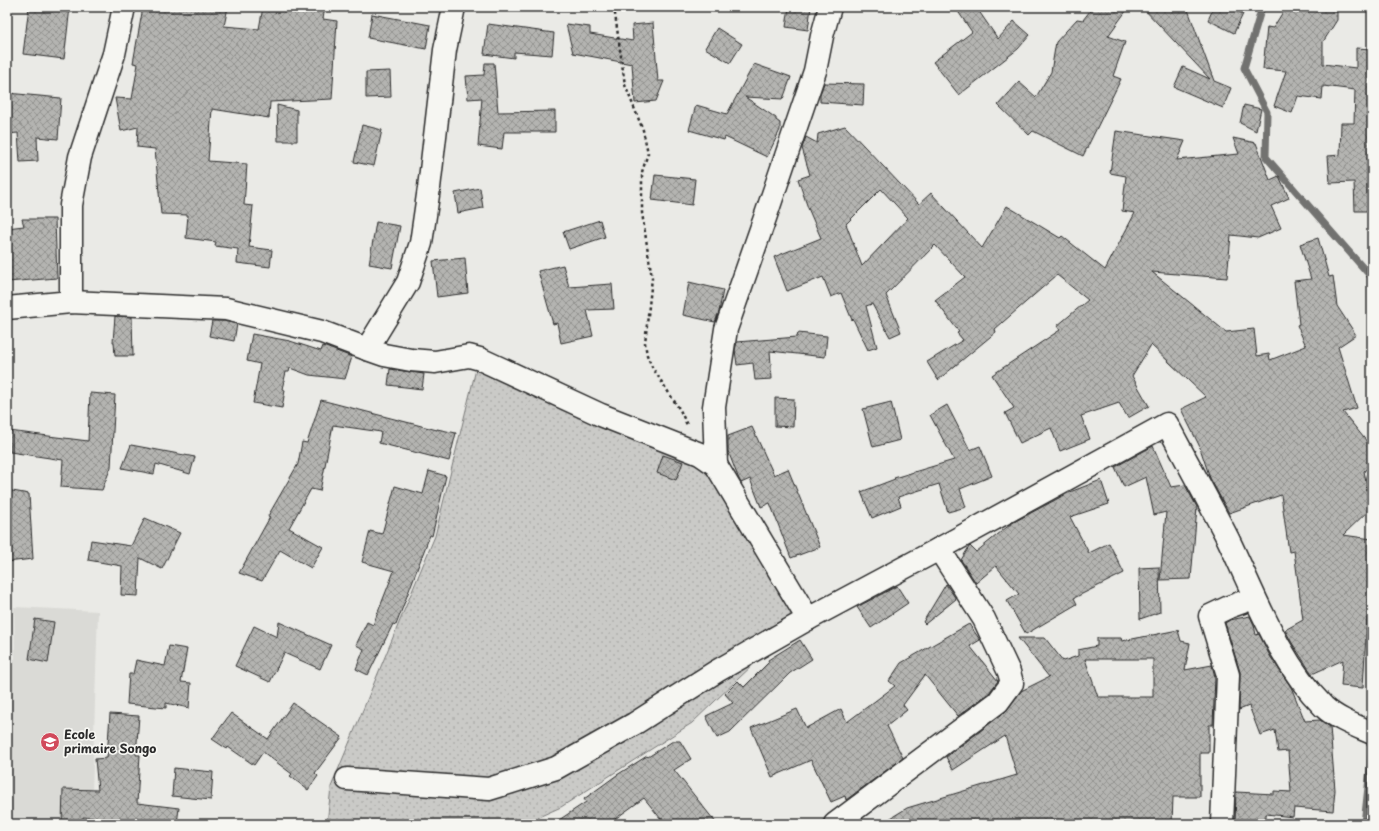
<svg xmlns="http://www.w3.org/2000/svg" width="1379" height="831" font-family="'Playpen Sans',sans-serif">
	<defs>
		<pattern id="grass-dots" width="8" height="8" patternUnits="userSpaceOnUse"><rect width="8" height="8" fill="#cacac7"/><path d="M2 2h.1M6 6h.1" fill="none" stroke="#aeaeab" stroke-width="1.8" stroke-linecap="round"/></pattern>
		<pattern id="building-cross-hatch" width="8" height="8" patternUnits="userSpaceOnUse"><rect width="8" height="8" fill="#b4b4b1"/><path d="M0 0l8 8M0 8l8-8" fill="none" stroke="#939390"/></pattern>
	</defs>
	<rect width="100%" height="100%" fill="#eaeae6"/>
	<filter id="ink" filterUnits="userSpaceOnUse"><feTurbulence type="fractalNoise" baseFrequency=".025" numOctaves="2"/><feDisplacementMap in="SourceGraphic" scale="8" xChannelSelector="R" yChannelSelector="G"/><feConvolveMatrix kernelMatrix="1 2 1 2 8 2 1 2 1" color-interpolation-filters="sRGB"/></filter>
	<g filter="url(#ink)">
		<!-- built -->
		<polygon fill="#dadad6" points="14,607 98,611 91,824 7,824 7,660 15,659"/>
		<!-- grass -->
		<polygon fill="url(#grass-dots)" stroke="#7a7a79" points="477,365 707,465 802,618 692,723 561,807 523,824 327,824 331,787 435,536"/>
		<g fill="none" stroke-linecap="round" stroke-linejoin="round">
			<!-- stream -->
			<g stroke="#727270" stroke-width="7">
				<polyline points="1262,7 1244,68 1267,112 1266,157 1372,278"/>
				<polyline points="1364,824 1372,750"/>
			</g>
		</g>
		<!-- building -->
		<g fill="url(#building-cross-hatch)" stroke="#2b2b2b" fill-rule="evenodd">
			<polygon points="29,7 70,7 64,59 23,54"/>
			<polygon points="143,7 228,7 224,26 259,29 263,7 325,7 323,19 337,21 332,99 270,102 269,118 212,109 208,161 247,164 244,205 253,206 249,247 272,250 270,267 237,263 238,249 215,246 216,242 186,238 188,215 161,214 155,149 137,147 138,127 121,131 115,98 132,99 138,64 133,63"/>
			<polygon points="789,7 811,7 808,30 786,27"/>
			<polygon points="955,7 976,7 998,39 1014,21 1030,35 1018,49 959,95 933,62 972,32"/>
			<polygon points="1093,7 1129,7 1108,36 1125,42 1113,76 1121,79 1083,156 1033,131 1029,135 998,105 1019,82 1036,97 1051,72 1056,42 1077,19 1083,20"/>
			<polygon points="1142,7 1187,7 1214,81 1231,88 1223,108 1174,87 1183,67 1210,79"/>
			<polygon points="1214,7 1228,7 1243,14 1234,33 1208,20"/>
			<polygon points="1286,7 1328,7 1337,12 1337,20 1323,42 1323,64 1356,68 1356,48 1372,49 1372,211 1355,211 1354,182 1330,183 1328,156 1340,155 1341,123 1354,123 1355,90 1323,86 1322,99 1298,96 1292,113 1274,106 1286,71 1263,69 1267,27 1273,28"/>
			<polygon points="372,14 430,25 426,49 368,38"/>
			<polygon points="653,23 658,81 664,81 656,101 635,103 632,64 573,53 566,24 590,27 590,34 633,41 632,25"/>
			<polygon points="488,24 554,33 552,55 514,52 514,58 484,54"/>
			<polygon points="717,28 742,44 730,63 705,48"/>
			<polygon points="485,63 494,63 498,112 555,111 555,132 504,132 502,149 478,146 482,98 468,99 466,76 484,75"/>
			<polygon points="754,64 791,77 783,99 745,97 776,118 776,120 780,123 780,130 767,157 725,137 724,140 689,130 696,105 727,114"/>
			<polygon points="390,71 391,97 366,98 366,72"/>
			<polygon points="824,83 864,84 863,105 820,102 820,94"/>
			<polygon points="7,93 61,98 58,139 37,137 38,161 20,162 18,133 7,134"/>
			<polygon points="277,105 297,110 297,141 278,141"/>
			<polygon points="1244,105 1261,109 1256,131 1240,123"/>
			<polygon points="362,125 382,130 374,166 354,162"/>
			<path d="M845 126 919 204 931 193 982 248 1007 206 1060 238 1062 236 1105 270 1135 213 1122 211 1126 176 1110 173 1116 131 1185 141 1177 160 1239 154 1233 138 1256 143 1270 180 1279 176 1289 198 1271 206 1281 228 1258 238 1231 235 1227 278 1152 272 1226 332 1254 329 1257 356 1269 354 1270 360 1306 346 1297 325 1299 324 1294 281 1311 279 1300 244 1318 238 1329 277 1333 276 1337 306 1356 335 1338 347 1357 408 1343 412 1372 448V465L1364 471 1371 508 1343 535 1372 539V619L1367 618 1363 688 1341 686 1343 660 1312 674 1292 643 1285 630 1303 620 1294 551 1289 552 1281 495 1229 513 1210 478 1199 445 1181 409 1206 397 1151 345 1132 376 1149 406 1128 418 1119 403 1081 416 1090 439 1060 451 1051 428 1020 443 1005 413 1014 408 992 375 1060 330 1057 326 1088 300 1057 275 995 329 996 332 938 380 927 362 963 340 957 333 959 332 935 300 965 277 935 245 886 295 901 332 890 337 872 304 866 306 877 347 868 350 853 319 852 320 841 293 831 297 823 277 787 291 774 257 821 238 808 208 798 179 810 175 802 148 806 137 817 143 818 134ZM881 189 908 218 862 266 846 224Z"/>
			<polygon points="655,175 695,179 692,205 652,200"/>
			<polygon points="480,188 483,208 458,213 455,193"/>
			<polygon points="22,219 55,219 57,278 7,282 7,228 24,226"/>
			<polygon points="600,220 605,237 569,249 563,232"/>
			<polygon points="376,222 400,226 392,268 369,264"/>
			<polygon points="465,258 468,293 437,297 433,261"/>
			<polygon points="563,265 569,287 612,284 614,309 587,310 593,336 561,343 557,323 553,324 538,271"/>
			<polygon points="689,282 723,290 719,312 715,322 683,315"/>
			<polygon points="115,316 132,317 133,356 115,356 114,342 113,342"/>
			<polygon points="212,321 224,321 237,324 234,341 209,336"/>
			<polygon points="798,333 827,336 825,357 770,351 772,379 755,380 753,363 737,365 735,350 737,342 797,337"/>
			<polygon points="252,334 290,341 321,351 323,346 352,357 345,379 309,375 290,368 289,372 286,372 282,389 285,390 282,408 253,403 260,364 247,361"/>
			<polygon points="390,369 424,374 422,389 388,385"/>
			<polygon points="90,393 115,395 111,467 102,490 61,487 63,460 10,452 9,431 88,441"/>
			<polygon points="775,398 794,399 793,427 775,426"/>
			<polygon points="321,400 437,430 437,429 456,433 449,461 379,443 381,432 333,425 320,491 311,489 289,528 323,547 311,568 280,550 262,581 239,573 270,517 268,516 298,464 302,442 307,443"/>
			<polygon points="891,402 900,440 873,447 863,409"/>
			<polygon points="947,405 970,450 980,446 992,476 960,489 966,507 948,512 939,484 898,497 901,506 872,518 861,492 895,479 894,478 954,460 930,415"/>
			<polygon points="752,427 774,475 788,469 820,547 791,558 770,503 761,507 750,479 741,483 738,477 728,451 728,436"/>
			<polygon points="131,445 195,457 190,474 156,464 154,474 122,468"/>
			<polygon points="1153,446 1171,487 1185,485 1197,507 1191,579 1160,580 1166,512 1154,515 1146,477 1124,487 1115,467"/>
			<polygon points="663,455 683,462 676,480 657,473"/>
			<polygon points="429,471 446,476 432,536 430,535 396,625 393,624 368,675 356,669 364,649 356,645 367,622 373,625 394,571 362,562 370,531 382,534 395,486 423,494"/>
			<polygon points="1101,480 1109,504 1070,517 1089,553 1109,543 1124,573 1074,598 1077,604 1026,634 1007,601 1019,594 996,566 976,583 961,560 969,547 970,546 976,552 1012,523 1070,492"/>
			<polygon points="7,490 29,494 33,559 7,562"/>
			<polygon points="145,518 180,533 162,569 140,558 138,596 121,595 122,566 88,560 91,540 131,546"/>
			<polygon points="1159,567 1160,612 1140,619 1139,568"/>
			<polygon points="946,584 956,599 925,624 923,622"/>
			<polygon points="897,586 908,603 871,628 857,607"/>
			<polygon points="1250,616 1254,625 1256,635 1259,634 1270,656 1291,687 1305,721 1320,720 1330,727 1335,790 1333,811 1294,808 1293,817 1266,814 1266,824 1235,824 1236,792 1274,794 1274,791 1291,792 1288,751 1278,752 1275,730 1260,735 1249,706 1239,710 1240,672 1225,623 1230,620"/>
			<polygon points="35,619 54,622 48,663 29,659"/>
			<polygon points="279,622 331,645 320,669 284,653 270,682 235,666 254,626 277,637"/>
			<polygon points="969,624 980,640 970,646 998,681 989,693 958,716 925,675 903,705 907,710 887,726 903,758 846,800 845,796 831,802 811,760 772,777 751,728 797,709 806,728 841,709 847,722 895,686 889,681 901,663"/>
			<path d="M1178 630 1181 641 1190 643 1185 670 1212 665 1215 677 1213 725H1209V753H1200V797H1173L1172 824H881L907 808 1017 775 1005 736 953 770 946 757 1005 712 1021 691 1049 677 1018 638H1045L1063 661 1078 656V650L1097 646V638H1121L1122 641ZM1085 659H1153V697H1098Z"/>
			<polygon points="800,640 812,659 790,673 730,732 717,738 706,716 733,703 725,694 738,681 744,687 769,662 768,660"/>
			<polygon points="169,646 187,649 181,682 191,683 189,708 166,703 166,708 127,704 129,674 133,674 136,660 165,666"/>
			<polygon points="293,703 342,737 315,773 318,776 308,790 290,776 292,774 263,752 254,765 228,747 227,749 212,739 231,713 268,739"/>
			<polygon points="110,714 139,716 136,755 140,755 137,803 179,808 177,824 83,817 83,824 62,824 63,789 98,790 95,759 107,758"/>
			<polygon points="673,741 680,741 691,759 674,770 717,824 665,824 644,798 608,824 553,824 586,802 584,799 617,775 647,756 648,757"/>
			<polygon points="174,768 213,772 211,800 172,796"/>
		</g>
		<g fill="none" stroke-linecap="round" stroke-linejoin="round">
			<!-- minor casing -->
			<g stroke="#2b2b2b" stroke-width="25">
				<g id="minor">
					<polyline points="71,302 71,205 80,157 114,54 124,7"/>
					<polyline points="7,308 71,302 226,309 322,332 367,349 384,355 411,360 435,362 469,356 480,359 601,415 700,454 716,465 808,619"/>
					<polyline points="367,349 408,282 421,243 429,188 445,50 454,7"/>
					<polyline points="716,465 714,407 726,329 766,215 815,71 822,36 830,7"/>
					<path d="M347 779 489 789 556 768 634 724 717 671 808 619 939 549 1167 424C1187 462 1208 500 1228 539 1256 597 1278 661 1324 707 1337 719 1356 726 1372 733"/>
					<polyline points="835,824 998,702 1012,683 1009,672 984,619 939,549"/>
					<polyline points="1222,824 1228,675 1210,616 1229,607 1254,598"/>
				</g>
			</g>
			<!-- path -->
			<polyline stroke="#2b2b2b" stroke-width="2.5" stroke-dasharray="3 3" stroke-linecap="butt" points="614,7 625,85 643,130 648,153 642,172 642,213 652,278 645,343 647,355 652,367 680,410 687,425"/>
			<!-- minor -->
			<use href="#minor" stroke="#f6f6f2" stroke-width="22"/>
		</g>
	</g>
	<!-- icons -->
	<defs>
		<g id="school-disc" transform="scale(1)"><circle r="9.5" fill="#d1495b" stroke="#f6f6f2"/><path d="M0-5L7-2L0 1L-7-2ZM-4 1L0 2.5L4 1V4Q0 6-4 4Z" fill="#fff"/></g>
	</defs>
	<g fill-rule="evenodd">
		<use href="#school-disc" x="50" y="742"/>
	</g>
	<g text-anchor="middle" stroke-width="3.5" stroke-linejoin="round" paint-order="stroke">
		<!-- poi labels -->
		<g font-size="12" font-weight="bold" fill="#2b2b2b" stroke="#f6f6f2" text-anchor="start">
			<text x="64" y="739">Ecole<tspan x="64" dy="14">primaire Songo</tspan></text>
		</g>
	</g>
	<!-- margin -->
	<rect width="1379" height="831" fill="none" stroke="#f6f6f2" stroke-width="24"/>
	<rect x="12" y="12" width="1355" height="807" fill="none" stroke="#2b2b2b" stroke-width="1.5" filter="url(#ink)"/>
</svg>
